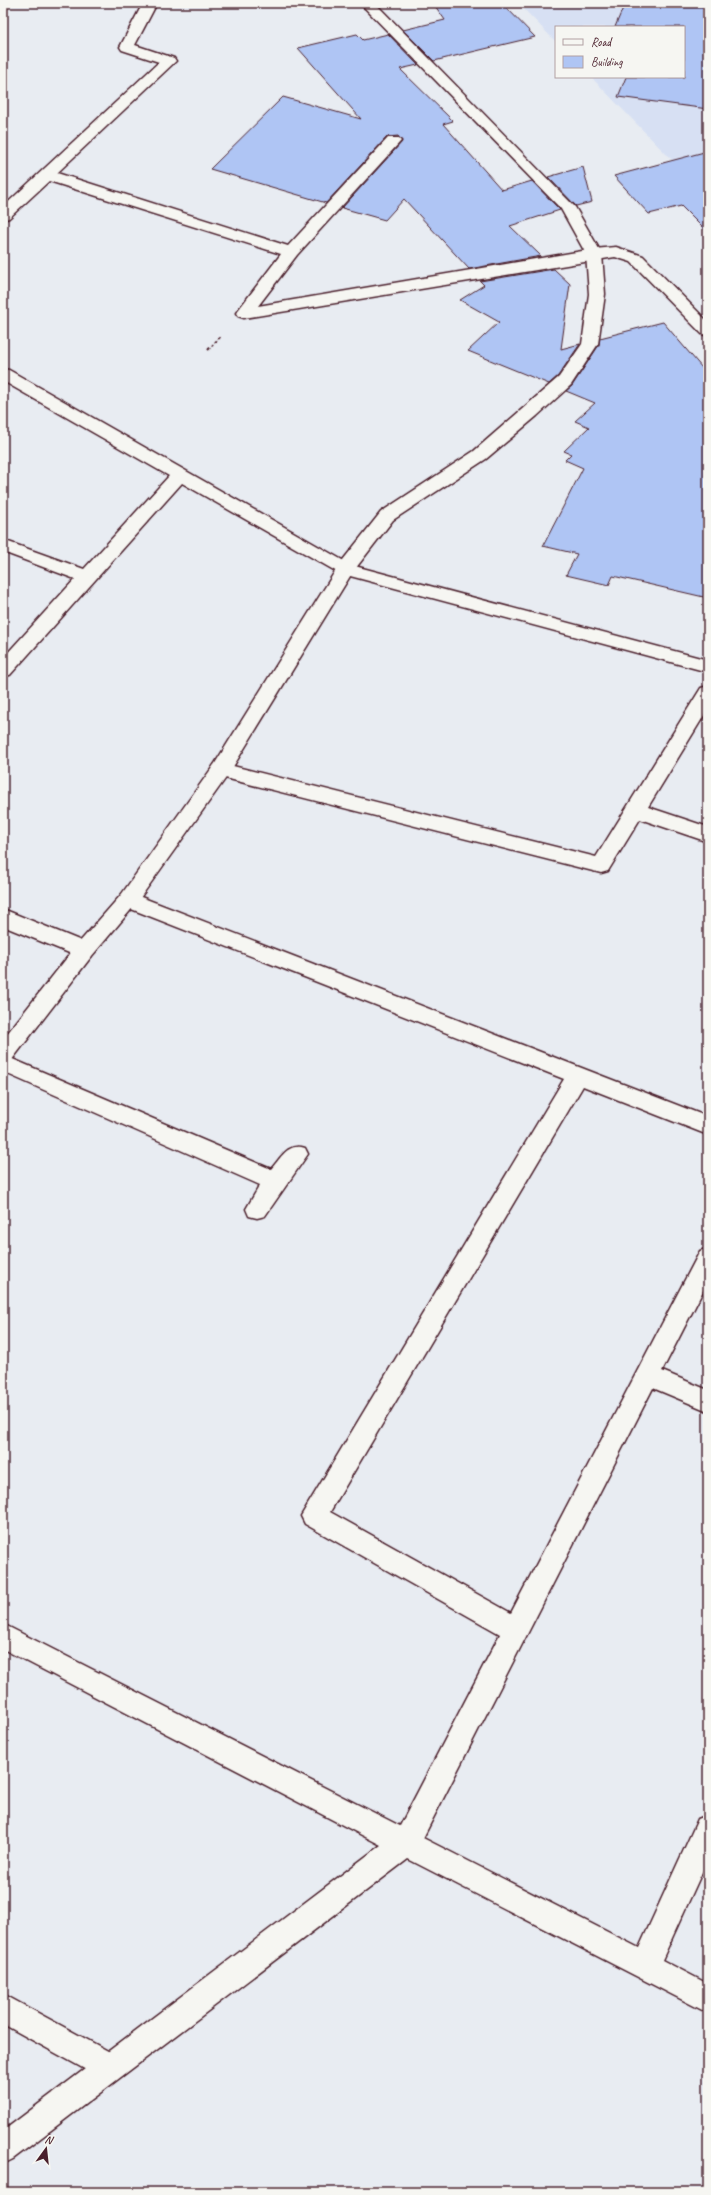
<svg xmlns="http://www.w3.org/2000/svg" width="711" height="2195" font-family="Caveat,sans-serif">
	<rect width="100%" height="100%" fill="#e8ecf2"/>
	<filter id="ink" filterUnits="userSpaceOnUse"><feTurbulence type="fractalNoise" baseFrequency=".025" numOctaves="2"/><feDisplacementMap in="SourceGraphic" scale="8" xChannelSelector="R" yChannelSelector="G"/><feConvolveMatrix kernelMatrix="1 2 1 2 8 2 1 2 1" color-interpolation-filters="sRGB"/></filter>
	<g filter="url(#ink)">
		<!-- built -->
		<polygon fill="#d7e0f3" points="518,3 708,3 708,197 591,77 684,77 684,27 556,27 556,42"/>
		<!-- building -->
		<g fill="#afc5f4" stroke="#4a1f2b">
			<polygon points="433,3 502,3 535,37 434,61 403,30 445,20"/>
			<polygon points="625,3 708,3 708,109 618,97 626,77 684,77 684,27 615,27"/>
			<polygon points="357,34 363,40 388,34 418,65 400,69 453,121 443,124 502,190 532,181 560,210 510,226 541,256 469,269 404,199 385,220 342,208 402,142 398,136 387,137 326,203 210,169 283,97 361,119 298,48"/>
			<polygon points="708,151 708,233 681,206 649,214 614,176"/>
			<polygon points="583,167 592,202 576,206 548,177"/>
			<polygon points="554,269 570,284 561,349 580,344 558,376 549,384 468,351 499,322 460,300 484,285 480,281"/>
			<polygon points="663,322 708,375 708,598 613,576 609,585 566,575 577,554 543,546 583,468 565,460 571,454 564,451 589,427 575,421 595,403 566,391 572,386 599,345 600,338"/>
		</g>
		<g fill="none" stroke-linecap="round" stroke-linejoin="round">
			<!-- lane casing -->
			<g stroke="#4a1f2b" stroke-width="3">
				<polygon id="lane" points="3,1994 119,2057 124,2067 119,2077 109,2082 99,2077 3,2024"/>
			</g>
			<!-- street casing -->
			<g stroke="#4a1f2b" stroke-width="3">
				<g id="street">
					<polygon points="143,3 157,3 135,45 174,58 176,61 57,173 288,246 388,138 398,138 401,141 297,255 258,306 594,249 616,247 643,256 708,322 708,336 702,334 631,262 615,257 244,318 238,316 236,313 281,254 49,181 9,218 3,220 3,207 159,62 122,50 120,47"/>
					<polygon points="3,369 9,370 351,565 708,660 708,672 339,573 182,483 10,675 3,676 3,658 75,579 3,552 3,540 84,569 169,476 3,381"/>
					<polygon points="708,686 708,709 648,807 708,827 708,842 640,819 608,871 601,873 221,777 214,775 211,770 214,765 221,763 596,857 701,688"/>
					<polygon points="128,892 708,1117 708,1135 583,1086 330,1512 511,1613 700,1251 708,1248 708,1281 662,1371 708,1390 708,1411 653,1388 423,1838 639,1948 698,1819 708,1815 708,1859 662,1960 708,1984 708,2013 408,1859 13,2159 3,2164 3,2131 381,1845 3,1649 3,1624 400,1826 500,1634 305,1524 301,1516 564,1079 121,905 118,900 121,895"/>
					<polygon points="3,909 91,945 94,951 91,957 84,959 3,926"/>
					<path d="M3 1055 271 1169C281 1158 288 1142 305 1148L308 1154 265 1216 257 1218 249 1216 246 1209 260 1185 3 1072Z"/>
				</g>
			</g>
			<!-- secondary casing -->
			<g stroke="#4a1f2b" stroke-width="3">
				<polygon id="secondary" points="360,3 375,3 575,207 602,254 605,294 598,344 571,385 537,416 486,459 393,520 352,573 228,775 135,905 91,957 11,1061 3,1063 3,1039 77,945 121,895 214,765 339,565 381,512 474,451 559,377 582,344 589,294 586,254 561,209"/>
			</g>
			<!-- path -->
			<polyline stroke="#4a1f2b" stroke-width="2" stroke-dasharray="3 2" stroke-linecap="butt" points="208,350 221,336"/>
			<!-- lane -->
			<use href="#lane" fill="#f6f6f2" fill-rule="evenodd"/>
			<!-- street -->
			<use href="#street" fill="#f6f6f2" fill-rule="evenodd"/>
			<!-- secondary -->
			<use href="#secondary" fill="#f6f6f2" fill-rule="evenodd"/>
		</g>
	</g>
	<!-- margin -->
	<rect width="711" height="2195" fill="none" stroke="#f6f6f2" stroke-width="16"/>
	<rect x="8" y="8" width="695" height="2179" fill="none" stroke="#4a1f2b" stroke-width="1.5" filter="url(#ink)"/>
	<!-- legend -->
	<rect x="555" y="26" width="130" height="52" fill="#f6f6f2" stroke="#b1a0a2"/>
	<rect x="563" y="39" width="20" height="6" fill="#f6f6f2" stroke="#b1a0a2"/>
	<text x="591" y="46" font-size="12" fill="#4a1f2b">Road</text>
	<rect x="563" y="56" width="20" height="12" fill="#afc5f4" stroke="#b1a0a2"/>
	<text x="591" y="66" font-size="12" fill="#4a1f2b">Building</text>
	<!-- north arrow -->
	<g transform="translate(46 2149) rotate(15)" stroke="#f6f6f2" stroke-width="3" paint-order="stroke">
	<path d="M0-3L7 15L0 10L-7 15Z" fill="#4a1f2b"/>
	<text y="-6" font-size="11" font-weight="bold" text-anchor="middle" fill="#4a1f2b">N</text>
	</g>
</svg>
